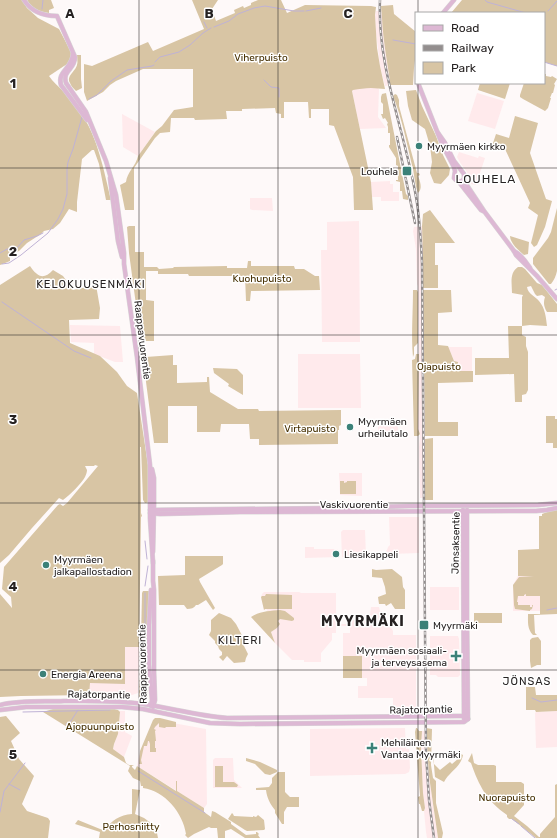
<svg xmlns="http://www.w3.org/2000/svg" width="557" height="838" font-family="Rubik,sans-serif">
	<rect width="100%" height="100%" fill="#fef9f9"/>
	<!-- built -->
	<g fill="#ffeaec">
		<polygon points="376,11 381,11 382,15 384,42 390,81 390,85 385,86 380,66 376,33 375,15"/>
		<polygon points="371,84 379,89 378,117 386,128 360,129 352,91 353,89"/>
		<polygon points="477,93 504,101 495,129 468,121"/>
		<polygon points="122,114 155,132 138,156 123,147"/>
		<polygon points="459,152 478,158 479,156 485,158 476,185 471,184 468,178 467,172 461,164 457,157"/>
		<polygon points="390,181 390,184 393,184 393,192 399,192 399,201 381,201 381,197 372,197 371,182"/>
		<polygon points="250,198 272,198 273,211 252,210 250,209"/>
		<polygon points="359,221 360,342 322,342 321,250 327,250 327,222"/>
		<polygon points="422,226 424,277 423,285 425,495 424,498 420,498 420,495 419,447 420,435 418,429 419,354 418,294 418,286 417,284 416,249 413,231 414,227"/>
		<polygon points="70,325 120,326 123,362 115,362 94,354 94,343 71,342"/>
		<polygon points="448,347 472,347 472,372 459,372"/>
		<polygon points="298,354 360,354 361,408 298,408"/>
		<polygon points="378,420 387,420 387,425 398,425 398,436 378,437 378,425 379,425 379,423 378,423"/>
		<polygon points="339,473 362,473 362,496 340,495"/>
		<polygon points="389,517 419,517 419,553 391,554 388,552 387,552 386,551 387,550 388,547 390,545"/>
		<polygon points="343,530 365,530 366,556 342,557 341,532"/>
		<polygon points="305,547 314,547 314,549 338,549 338,557 305,558"/>
		<polygon points="518,576 540,576 540,611 513,611 513,585"/>
		<rect x="430" y="587" width="29" height="23"/>
		<polygon points="264,592 299,592 301,593 336,593 336,633 332,633 332,640 321,653 321,662 304,662 304,660 292,660 275,643 271,632 277,628 280,624 266,609 264,610 261,597 262,594"/>
		<polygon points="371,607 379,607 380,611 382,611 384,616 393,631 393,635 416,635 416,711 393,711 393,698 358,698 358,686 367,686 367,678 343,678 343,633 350,633 350,626 341,626 341,624 346,624 362,616 370,614"/>
		<polygon points="430,636 458,636 459,639 460,675 458,677 438,677 436,675 430,675"/>
		<polygon points="125,647 139,647 138,693 129,696 89,696 89,683"/>
		<polygon points="119,711 125,711 125,732 132,736 124,757 113,749 114,744 118,734 120,714"/>
		<polygon points="557,711 557,747 536,748 535,713 536,712"/>
		<polygon points="156,720 206,729 207,804 204,808 137,766 139,756 153,723"/>
		<polygon points="405,728 406,749 409,749 410,768 409,772 405,774 310,776 310,729"/>
		<polygon points="422,731 426,731 429,776 438,838 427,838 426,832 424,811 425,808 423,793 421,747"/>
		<polygon points="215,758 233,758 234,780 242,788 213,788 213,760"/>
	</g>
	<!-- green -->
	<g fill="#d8c5a4">
		<path d="M0 0H22L27 8 38 18 59 29 71 52V59L67 64 49 76C53 82 58 86 64 92 70 98 75 106 81 113 98 138 104 171 111 200H106L99 164 94 150H92L82 159 77 202V212L69 209 60 223 53 229 44 231 41 234 27 243 19 251 10 255V261L0 265Z"/>
		<path d="M27 0H51L54 8 49 10V13C39 12 32 8 27 0Z"/>
		<path d="M192 0H218L212 9 216 21 235 13 234 10 243 6 244 8 251 5V3L258 0H281L287 13 305 5 371 6 376 7 375 15 377 48 380 66 385 89C380 89 376 88 371 88 365 88 359 89 353 90L352 91 371 182 373 210H354L353 177 334 126 329 125V109H311V118H309L308 102H284V118H281V114L276 113 275 108 242 109V111H226L227 119 195 120 194 118H171L170 132 160 133 155 138 134 168V210H125L120 185 126 182C127 172 136 166 138 156L156 131 162 126 174 110 193 107V69H143L116 81 110 85 103 92 87 101 84 92V64L92 66 148 42 153 51 204 29Z"/>
		<polygon points="462,0 557,0 557,66 544,62 544,13 451,13"/>
		<path d="M393 5 394 14 416 32V52L414 68 413 85H390V81C387 60 383 40 382 18 382 14 381 10 381 6Z"/>
		<path d="M77 55H81V79L82 88 76 91C74 89 71 86 70 83 66 76 75 72 77 65 78 62 77 59 77 55Z"/>
		<polygon points="544,74 546,74 546,76 551,77 552,76 557,79 554,84 555,85 553,93 552,93 550,98 551,98 548,108 545,111 523,99 520,97 520,95 524,83 544,83"/>
		<polygon points="480,83 510,83 505,99 478,90"/>
		<polygon points="416,90 422,106 436,136 443,155 450,169 449,175 441,184 434,183 430,173 432,162 430,146 425,129 412,120 408,106 406,91"/>
		<polygon points="386,93 406,194 408,196 408,200 403,199 402,191 400,191 400,182 396,181 396,180 398,180 398,166 396,165 396,158 389,147 389,145 390,145 390,133 388,133 388,127 387,124 388,123 385,118 383,119 381,114 383,114 383,104 381,102 381,97 382,94"/>
		<path d="M395 94 397 95 399 100V106L417 173H419L420 175 418 176C420 181 423 189 418 193 416 189 414 175 413 169 407 145 402 118 393 96Z"/>
		<polygon points="515,116 538,123 530,153 546,199 552,201 545,227 537,245 534,247 531,243 538,215 528,208 530,203 505,149 492,146 496,134 509,138"/>
		<path d="M557 208V271C556 276 554 280 551 284H549L533 264V258L548 238 551 232Z"/>
		<polygon points="430,210 455,243 435,243 435,265 438,265 438,288 423,288 423,257 422,226 423,214"/>
		<polygon points="129,226 135,226 135,252 144,252 144,267 157,267 159,269 173,268 174,267 227,266 227,268 247,268 248,261 251,261 251,266 294,266 295,269 304,269 315,276 319,276 320,290 251,291 250,301 246,301 245,276 189,276 188,274 158,274 158,271 146,271 146,300 154,301 154,341 144,341 139,327 129,253 127,227"/>
		<path d="M510 236 529 242 528 254 524 255C519 251 510 243 510 236Z"/>
		<path d="M30 266C37 276 43 281 53 270L63 276 73 290 96 285 100 308 99 319 69 320 70 343 100 356 117 372 127 386 137 393 148 465 149 502 145 503 143 500 141 447H140L141 500V513L142 516 141 517 139 647H125V684L90 683 89 695 21 696 0 697V594L12 608 11 597 2 589 4 567 58 505 60 504 63 506 67 503 98 466 95 465 94 466H85L87 470C87 472 86 475 85 477 82 483 69 496 63 500L59 498 32 528 9 555 0 563V285Z"/>
		<path d="M518 267H522L525 269 537 283 542 285 557 304V312H547C544 307 543 303 545 297L542 295 537 296 535 294 531 286 527 287C528 294 535 296 539 301 545 308 546 317 547 326L530 325 522 326V335L526 337V346L528 352V390L526 394 522 395V402H515L514 374 475 375V358H509L508 326H522V297L523 295 512 293C512 284 509 273 518 267Z"/>
		<path d="M413 290H417L418 292V343L414 347V354L413 357C411 335 413 313 413 290Z"/>
		<polygon points="423,290 451,290 452,312 438,313 438,345 448,346 454,361 458,362 458,367 460,371 473,371 473,382 438,383 438,422 458,422 458,436 425,436"/>
		<polygon points="416,354 419,354 418,429 420,434 418,436 414,436 412,360 415,359"/>
		<polygon points="173,355 173,365 177,365 177,383 207,382 207,377 209,377 210,392 238,409 258,409 259,411 341,410 341,425 339,426 339,430 338,430 338,444 259,445 259,439 250,439 249,424 221,424 220,432 197,432 197,406 168,406 168,443 154,443 143,359 146,357"/>
		<polygon points="213,368 237,369 243,375 243,395 228,386 229,384 214,373"/>
		<polygon points="546,416 555,416 555,419 557,419 557,448 553,448 553,443 546,443"/>
		<polygon points="433,438 433,500 425,500 425,439"/>
		<polygon points="340,481 344,481 344,483 347,482 347,481 356,481 356,494 340,494"/>
		<path d="M557 510V614L534 615 535 633 537 635H533C527 629 528 622 528 614H540V596H526V594L524 595V596H518L517 602H518V605H530V607H532V605H533L532 609 530 610V611L515 609 514 605 513 585 519 577 534 576H518V550L539 549V516H542V514L550 511Z"/>
		<path d="M185 556H223V564L222 565 199 579 200 582 215 608 213 610 206 600 198 605H196C194 608 191 609 187 609L184 605H159L158 576 185 575Z"/>
		<polygon points="372,569 376,570 392,569 402,577 403,587 405,590 405,609 395,609 391,603 386,606 385,604 379,604 378,597 386,594 385,587 382,578 372,577"/>
		<polygon points="143,591 149,591 147,639 145,641 141,639 142,593"/>
		<polygon points="266,594 292,595 292,609 265,609 264,610 261,597 262,596 265,596"/>
		<path d="M280 610 285 611 294 618V620L292 621 280 619 278 621 280 624 277 628 271 632 275 643 251 617C260 611 270 611 280 610Z"/>
		<polygon points="219,613 231,618 236,624 246,643 243,644 248,654 246,658 245,662 234,663 227,656 223,661 219,657 222,655 222,652 219,649 218,646 215,643 215,641 209,635 211,631 211,620"/>
		<rect x="474" y="613" width="28" height="10"/>
		<polygon points="538,637 541,641 541,665 537,665 531,668 530,661 530,640 532,638"/>
		<polygon points="141,652 146,652 148,698 140,697 139,696"/>
		<rect x="343" y="656" width="19" height="22"/>
		<polygon points="526,687 535,687 536,695 557,695 557,711 536,712 535,710 526,710"/>
		<path d="M111 708 118 710 120 712 118 734 114 744 113 749 124 757 126 763 129 765H134L132 766V767L135 770 137 766 176 791V781H177V791L204 808V812L211 817 212 811 215 812 231 822V824L246 835 256 834V832H257L259 834 258 835 260 838H245L231 829 225 831V838H218L217 828H211L209 827 194 834 188 838 185 835 186 834C183 813 165 791 143 788V786H141L140 781 133 778 128 771 130 766 43 712 53 709Z"/>
		<polygon points="6,716 20,733 11,741 19,759 34,776 22,804 27,811 48,818 50,821 48,838 0,838 0,717"/>
		<polygon points="155,718 160,718 176,722 176,727 166,727 165,728 159,727 159,723 155,727 154,729 156,730 155,731 156,741 155,741 155,748 156,748 156,752 150,752 150,744 149,741 148,741 147,746 144,746 141,760 142,764 139,764 140,751 153,720"/>
		<polygon points="416,728 417,728 419,731 422,731 421,747 423,793 425,808 424,811 422,811 420,804 419,804 418,797 420,796 415,732"/>
		<polygon points="426,728 432,729 431,765 433,778 436,781 436,803 443,833 442,838 438,838 429,776"/>
		<path d="M472 753 474 763 478 765H494L496 766V782H521L524 784V805L514 816 527 826 539 837H540V834L555 817V785L557 784V838H536L512 819H509L507 817V815C487 801 479 786 471 763L468 761Z"/>
		<path d="M433 754H434V764L440 770 450 762 452 764 459 758 461 754 463 755C461 767 449 772 444 782L435 777Z"/>
		<polygon points="246,758 260,762 277,770 277,772 270,775 265,774 255,764 246,761"/>
		<polygon points="215,766 223,766 223,782 234,782 238,785 237,787 215,787"/>
		<path d="M278 772H285V792L290 797H299V807H287L284 812V824H282L275 813V810C270 804 267 798 266 790H256V788L269 787 272 783V778Z"/>
		<path d="M132 789 140 790 135 814 144 818 151 823V824L152 825 157 833 158 838H99L100 832 75 824 78 820 105 831C111 820 120 815 132 814Z"/>
		<polygon points="232,813 233,814 234,816 253,817 253,816 256,817 258,815 264,820 265,829 264,830 247,831 245,830 228,819"/>
	</g>
	<g fill="none" stroke-linecap="round" stroke-linejoin="round">
		<!-- stream -->
		<g stroke="#bfb2d6" stroke-width="1">
			<polyline points="485,0 487,2 526,13"/>
			<polyline points="42,9 43,0"/>
			<polyline points="306,11 321,8"/>
			<polyline points="548,11 557,1"/>
			<polyline points="204,22 207,28"/>
			<polyline points="214,27 229,21 238,14 254,8 265,6 294,11 304,11"/>
			<polyline points="393,40 416,44"/>
			<polyline points="155,62 160,57 179,52 190,45 203,33 211,28"/>
			<polyline points="544,62 557,66"/>
			<polyline points="264,80 271,87 279,88 279,97"/>
			<polyline points="89,99 97,95 111,81 127,70 152,66 154,65"/>
			<polyline points="0,253 7,249 16,249 24,240 37,236 43,233"/>
			<polyline points="2,264 9,263 21,255 48,233 58,219 63,209 67,194 67,169 68,162 73,149 82,117"/>
			<polyline points="555,290 557,289"/>
			<polyline points="2,302 74,351 91,358"/>
			<polyline points="145,541 147,559"/>
			<polyline points="145,586 148,566"/>
			<polyline points="547,610 557,608"/>
			<polyline points="145,638 145,593"/>
			<polyline points="532,698 541,702 557,700"/>
			<polyline points="23,712 110,710"/>
			<polyline points="66,724 69,724 78,710"/>
			<polyline points="138,771 205,813"/>
			<polyline points="9,784 20,790"/>
			<polyline points="0,812 4,791 25,763"/>
			<polyline points="512,819 519,824"/>
			<polyline points="521,826 535,838"/>
		</g>
		<!-- major casing -->
		<g stroke="#d8d7d7" stroke-width="5">
			<g id="major">
				<path d="M24 0C32 13 44 16 57 16L75 57C75 70 62 70 66 83L86 112 106 161 116 195 124 253V264L137 357 150 465V518L153 563"/>
				<polyline points="443,13 454,0"/>
				<path d="M73 54C72 69 57 71 61 85L87 120"/>
				<path d="M418 83 442 144 454 167 455 171 454 178C457 182 461 183 464 179"/>
				<polyline points="438,133 445,143 454,161 464,174 464,179 466,184 484,211 514,251 516,255 537,276 557,299"/>
				<polyline points="110,178 118,241 122,257"/>
				<polyline points="459,182 481,210 483,211"/>
				<path d="M514 251C521 254 526 262 530 268"/>
				<polyline points="152,469 154,478 154,504 153,552"/>
				<polyline points="150,510 338,508 409,506 538,505 557,503"/>
				<polyline points="463,510 464,719"/>
				<polyline points="467,510 467,618 468,719"/>
				<polyline points="150,513 160,514 240,512 536,511 547,510 557,508"/>
				<polyline points="153,561 153,581 154,590 154,672 155,700 153,707"/>
				<path d="M0 705C21 700 43 702 64 701 90 701 117 700 143 704 171 708 198 716 227 718L457 716H464L468 719"/>
				<polyline points="151,706 152,700 150,675 149,665 149,625 151,590"/>
				<polyline points="0,710 26,707 122,707 143,709 210,723 240,724 464,722 468,719"/>
			</g>
		</g>
		<!-- major -->
		<use href="#major" stroke="#ddb8d4" stroke-width="4"/>
		<!-- rail casing -->
		<g stroke="#938e8e" stroke-width="2.5">
			<g id="rail">
				<path d="M380 0C377 68 405 131 416 197 420 219 421 241 422 263L426 753 429 800 434 838"/>
				<polyline points="397,137 415,223"/>
			</g>
		</g>
		<!-- rail -->
		<use href="#rail" stroke="#fff" stroke-width="1" stroke-dasharray="3" stroke-linecap="butt"/>
	</g>
	<!-- grid -->
	<path fill="none" stroke="#262222" stroke-width="1" stroke-opacity="0.55" d="M139 0V838M278 0V838M418 0V13M418 83V838M0 168H557M0 335H557M0 503H557M0 670H557"/>
	<!-- markers -->
	<g fill="#3b8178" stroke="#fff" stroke-width="1.5">
		<circle cx="419" cy="146" r="4"/>
		<rect x="402" y="166" width="10" height="10" rx="2"/>
		<circle cx="350" cy="427" r="4"/>
		<circle cx="336" cy="554" r="4"/>
		<circle cx="46" cy="565" r="4"/>
		<rect x="419" y="620" width="10" height="10" rx="2"/>
		<path d="M454 650h4v4h4v4h-4v4h-4v-4h-4v-4h4z"/>
		<circle cx="43" cy="674" r="4"/>
		<path d="M370 742h4v4h4v4h-4v4h-4v-4h-4v-4h4z"/>
	</g>
	<g text-anchor="middle" stroke-width="3" stroke-linejoin="round" paint-order="stroke">
		<!-- park labels -->
		<g font-size="10" fill="#452f01" stroke="#fff">
			<text x="261" y="61">Viherpuisto</text>
			<text x="262" y="282">Kuohupuisto</text>
			<text x="439" y="370">Ojapuisto</text>
			<text x="310" y="432">Virtapuisto</text>
			<text x="100" y="730">Ajopuunpuisto</text>
			<text x="507" y="801">Nuorapuisto</text>
			<text x="131" y="830">Perhosniitty</text>
		</g>
		<!-- poi labels -->
		<g font-size="10" fill="#262222" stroke="#fff" text-anchor="start">
			<text x="427" y="150">Myyrmäen kirkko</text>
			<text x="398" y="175" text-anchor="end">Louhela</text>
			<text x="358" y="425">Myyrmäen<tspan x="358" dy="12">urheilutalo</tspan></text>
			<text x="344" y="558">Liesikappeli</text>
			<text x="54" y="563">Myyrmäen<tspan x="54" dy="12">jalkapallostadion</tspan></text>
			<text x="433" y="629">Myyrmäki</text>
			<text x="447" y="654" text-anchor="end">Myyrmäen sosiaali-<tspan x="447" dy="12">ja terveysasema</tspan></text>
			<text x="51" y="678">Energia Areena</text>
			<text x="381" y="746">Mehiläinen<tspan x="381" dy="12">Vantaa Myyrmäki</tspan></text>
		</g>
		<!-- street labels -->
		<g font-size="10" fill="#262222" stroke="#fff">
			<text transform="translate(143 340) rotate(83)" y="4">Raappavuorentie</text>
			<text x="354" y="508">Vaskivuorentie</text>
			<text transform="translate(455 543) rotate(-89)" y="4">Jönsaksentie</text>
			<text transform="translate(142 664) rotate(-91)" y="4">Raappavuorentie</text>
			<text transform="translate(99 694) rotate(1)" y="4">Rajatorpantie</text>
			<text transform="translate(421 709) rotate(-1)" y="4">Rajatorpantie</text>
		</g>
		<!-- neighbourhood labels -->
		<g font-size="11" letter-spacing="1" fill="#262222" stroke="#fff">
			<text x="91" y="288">KELOKUUSENMÄKI</text>
			<text x="240" y="644">KILTERI</text>
			<text x="527" y="685">JÖNSAS</text>
		</g>
		<!-- quarter labels -->
		<g font-size="12" letter-spacing="1" fill="#262222" stroke="#fff">
			<text x="486" y="183">LOUHELA</text>
		</g>
		<!-- district labels -->
		<g font-size="14" font-weight="bold" letter-spacing="1" fill="#262222" stroke="#fff">
			<text x="363" y="626">MYYRMÄKI</text>
		</g>
	</g>
	<g font-size="13" text-anchor="middle" font-weight="bold" fill="#262222" stroke="#fff" stroke-width="3" stroke-linejoin="round" paint-order="stroke">
		<text x="70" y="18">A</text>
		<text x="209" y="18">B</text>
		<text x="348" y="18">C</text>
		<text x="13" y="88">1</text>
		<text x="13" y="256">2</text>
		<text x="13" y="424">3</text>
		<text x="13" y="591">4</text>
		<text x="13" y="759">5</text>
	</g>
	<!-- legend -->
	<rect x="415" y="12" width="130" height="72" fill="#ffffff" stroke="#a8a7a7"/>
	<rect x="423" y="25" width="20" height="6" fill="#ddb8d4" stroke="#a8a7a7"/>
	<text x="451" y="32" font-size="12" fill="#262222">Road</text>
	<rect x="423" y="45" width="20" height="6" fill="#938e8e" stroke="#a8a7a7"/>
	<text x="451" y="52" font-size="12" fill="#262222">Railway</text>
	<rect x="423" y="62" width="20" height="12" fill="#d8c5a4" stroke="#a8a7a7"/>
	<text x="451" y="72" font-size="12" fill="#262222">Park</text>
</svg>
